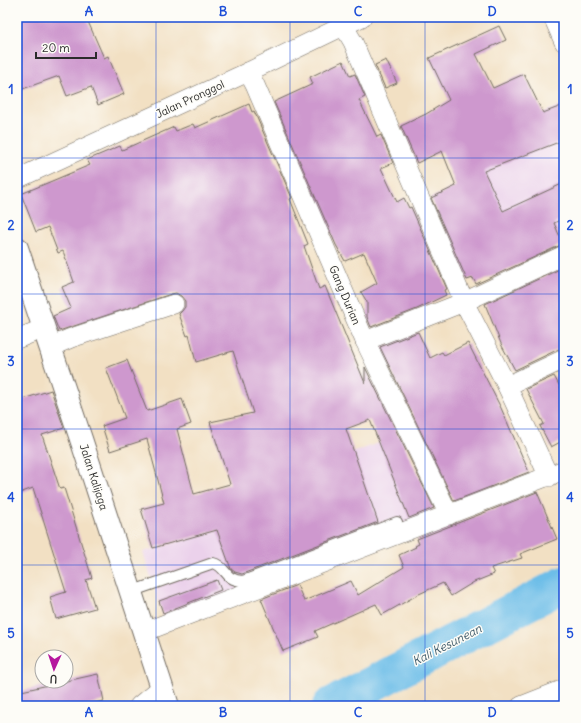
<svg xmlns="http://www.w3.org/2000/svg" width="581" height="723" font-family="Delius,sans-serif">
	<rect width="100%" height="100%" fill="#fdfcf7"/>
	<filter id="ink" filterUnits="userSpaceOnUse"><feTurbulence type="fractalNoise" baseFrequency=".025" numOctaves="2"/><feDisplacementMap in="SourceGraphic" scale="8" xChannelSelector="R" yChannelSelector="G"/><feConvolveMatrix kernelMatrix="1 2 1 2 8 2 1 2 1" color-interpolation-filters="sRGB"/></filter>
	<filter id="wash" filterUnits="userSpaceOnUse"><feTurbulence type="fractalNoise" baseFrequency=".012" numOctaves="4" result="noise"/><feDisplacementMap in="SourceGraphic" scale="16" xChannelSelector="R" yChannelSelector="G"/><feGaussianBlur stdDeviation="0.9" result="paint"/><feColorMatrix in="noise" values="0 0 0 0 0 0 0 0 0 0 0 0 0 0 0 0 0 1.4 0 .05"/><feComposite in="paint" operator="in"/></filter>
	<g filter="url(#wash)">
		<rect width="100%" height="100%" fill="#f2e0c3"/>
		<!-- built -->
		<g fill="#ebd1eb">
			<polygon points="564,104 564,236 492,269 442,153"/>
			<polygon points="400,435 433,508 430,515 164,619 143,552 239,524 228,485 352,453"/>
		</g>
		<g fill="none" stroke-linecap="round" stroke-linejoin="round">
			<!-- river -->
			<polyline stroke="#6dbee8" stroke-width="36" points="330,706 564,584"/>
		</g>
		<g id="blocks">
			<!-- building -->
			<g fill="#ce98ce">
				<polygon points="17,17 86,17 104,58 108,56 124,94 98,105 91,87 67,96 59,76 17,91"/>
				<polygon points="499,26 506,40 476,54 493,88 524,74 543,113 564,105 564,140 484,171 503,211 564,183 564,218 554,223 563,244 476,284 473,278 467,280 431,198 456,186 442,151 417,163 401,126 426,114 449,100 429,58"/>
				<polygon points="386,60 397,83 385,88 375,65"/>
				<polygon points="343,61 350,76 355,74 365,97 359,100 377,137 381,135 393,163 381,168 397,202 404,198 409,208 411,207 447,289 444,290 446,295 417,309 371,327 367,317 367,302 361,292 377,283 364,253 345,261 336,245 274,102 313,84 310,77"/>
				<polygon points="249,104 252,112 254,111 292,198 290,199 308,244 304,246 319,289 325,286 365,383 365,367 434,508 409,518 370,420 346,429 378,522 242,574 235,572 231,569 217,530 153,548 141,509 164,503 147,439 110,451 102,426 125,418 106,368 127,360 147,411 182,399 191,424 177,429 194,494 230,484 210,422 253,413 233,351 196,362 189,335 187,336 179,314 182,311 185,307 185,301 181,296 176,293 171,294 59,331 53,316 71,308 62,287 74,282 63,251 58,253 48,227 36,232 21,194 90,165 87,160 120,146 122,150 174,127 176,131 193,124 195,128"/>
				<polygon points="564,267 564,348 559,349 515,370 502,346 485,304"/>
				<polygon points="418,332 430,358 442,352 444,355 468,343 501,408 529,472 454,501 380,347"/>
				<polygon points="554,376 564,394 564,440 551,447 540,426 544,424 526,389"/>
				<polygon points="51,390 64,428 42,435 60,489 64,488 92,578 86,580 95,608 56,619 50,597 66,592 33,488 17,494 17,401"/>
				<polygon points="537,492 557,539 520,554 522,558 491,568 494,574 474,582 451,596 443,583 419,594 382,615 376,604 315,631 318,637 283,651 261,599 297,585 304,601 351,581 358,595 404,567 399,555 416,547 415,546 419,544 417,539"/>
				<polygon points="217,580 221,590 163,613 159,601"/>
				<polygon points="98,674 104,701 80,706 17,706 17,692"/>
			</g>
		</g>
	</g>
	<g filter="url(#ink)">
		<use href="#blocks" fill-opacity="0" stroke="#716a60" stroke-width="1"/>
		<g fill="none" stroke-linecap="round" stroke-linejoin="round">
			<!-- service casing -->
			<g stroke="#716a60" stroke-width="12">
				<path id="service" d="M130 592 213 563C227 566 223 580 243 581L397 522"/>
			</g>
			<!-- minor casing -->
			<g stroke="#716a60" stroke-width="20">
				<g id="minor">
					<polyline points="341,17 343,25 353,42 464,302 507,386 549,477"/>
					<polyline points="553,17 564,42"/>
					<polyline points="248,72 255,85 365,341 449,515"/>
					<polyline points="17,179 248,72 362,17"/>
					<polyline points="17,339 44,328"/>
					<polyline points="365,341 464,302 564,255"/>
					<polyline points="50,347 71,338 174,304"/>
					<polyline points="507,386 564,359"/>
					<polyline points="144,632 564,470"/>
					<polyline points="139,706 162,687"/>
					<polyline points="521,706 564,689"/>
				</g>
			</g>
			<!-- trunk casing -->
			<g stroke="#716a60" stroke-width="24">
				<polyline id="trunk" points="17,248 81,439 168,706"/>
			</g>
			<!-- service -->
			<use href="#service" stroke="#fff" stroke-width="10"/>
			<!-- minor -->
			<use href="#minor" stroke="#fff" stroke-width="19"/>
			<!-- trunk -->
			<use href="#trunk" stroke="#fff" stroke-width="22"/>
		</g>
	</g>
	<!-- grid -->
	<path fill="none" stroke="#1d4ed8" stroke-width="1" stroke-opacity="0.55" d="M156 17V706M290 17V706M425 17V706M17 158H564M17 294H564M17 429H564M17 565H564"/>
	<g text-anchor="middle" stroke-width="3" stroke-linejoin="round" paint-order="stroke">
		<!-- street labels -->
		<g font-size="11" fill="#2b2b2b" stroke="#fdfcf7">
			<text transform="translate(190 99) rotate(-25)" y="4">Jalan Pronggol</text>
			<text transform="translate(345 295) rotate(67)" y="4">Gang Durian</text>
			<text transform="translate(94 477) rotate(72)" y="4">Jalan Kalijaga</text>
		</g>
		<!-- water labels -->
		<g font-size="12" font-style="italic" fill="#425e6d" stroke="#fdfcf7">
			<text transform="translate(447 645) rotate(-27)" y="4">Kali Kesunean</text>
		</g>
	</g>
	<!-- margin -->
	<rect width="581" height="723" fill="none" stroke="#fdfcf7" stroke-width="44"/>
	<!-- north arrow -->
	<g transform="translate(54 669) rotate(183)"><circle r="19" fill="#fdfcf7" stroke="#a9a8a5"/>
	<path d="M0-3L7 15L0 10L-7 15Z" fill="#b5179e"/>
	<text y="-6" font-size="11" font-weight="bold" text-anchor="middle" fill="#2b2b2b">U</text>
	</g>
	<!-- scale -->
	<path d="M36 52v6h60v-6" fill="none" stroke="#2b2b2b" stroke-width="2"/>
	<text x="42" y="52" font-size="12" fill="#2b2b2b" stroke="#fdfcf7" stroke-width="3" paint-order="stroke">20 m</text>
	<rect x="22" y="22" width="537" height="679" fill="none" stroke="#1d4ed8" stroke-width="1.5"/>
	<g font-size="13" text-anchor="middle" font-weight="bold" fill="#1d4ed8">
		<text x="89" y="16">A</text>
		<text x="223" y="16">B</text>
		<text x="358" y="16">C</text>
		<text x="492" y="16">D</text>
		<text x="11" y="94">1</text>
		<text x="570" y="94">1</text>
		<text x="11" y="230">2</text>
		<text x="570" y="230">2</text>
		<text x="11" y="366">3</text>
		<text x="570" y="366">3</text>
		<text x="11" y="502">4</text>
		<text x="570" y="502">4</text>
		<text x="11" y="638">5</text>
		<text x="570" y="638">5</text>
		<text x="89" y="717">A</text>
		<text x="223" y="717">B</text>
		<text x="358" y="717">C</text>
		<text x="492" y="717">D</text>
	</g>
</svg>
